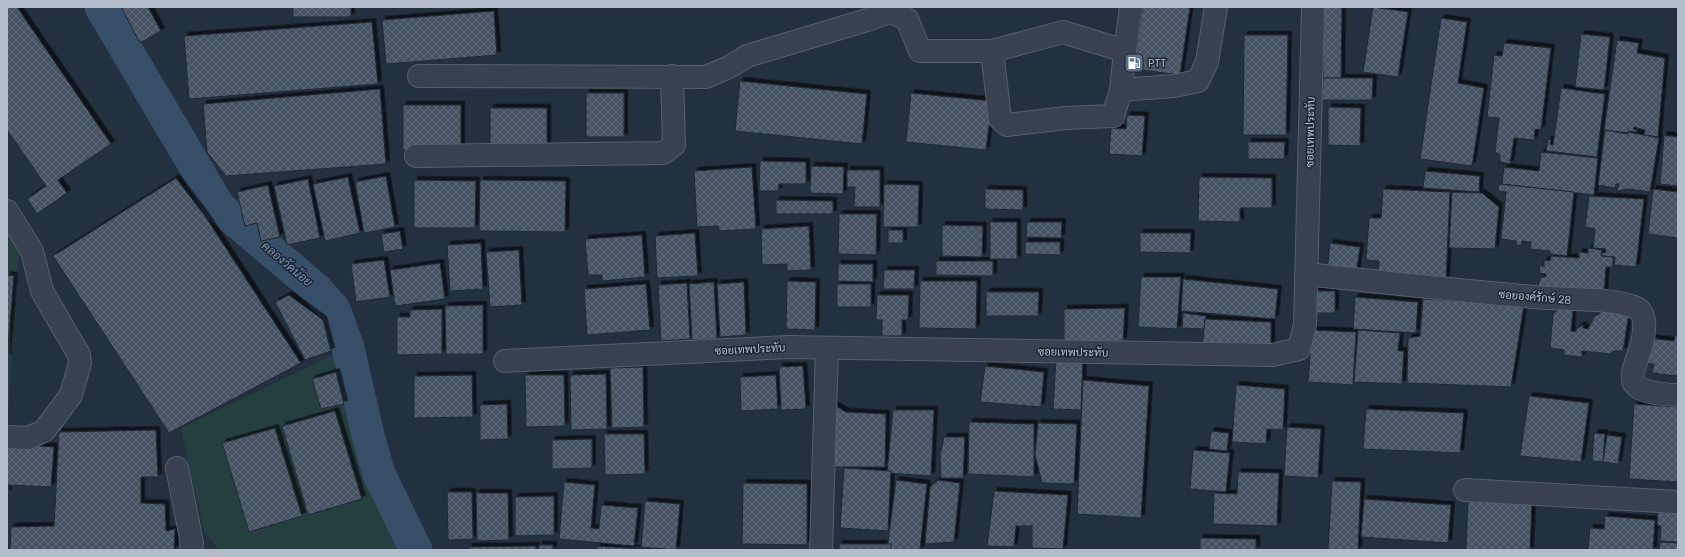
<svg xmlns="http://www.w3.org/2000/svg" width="1685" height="557" font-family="Poppins,Sarabun,sans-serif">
	<defs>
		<pattern id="building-cross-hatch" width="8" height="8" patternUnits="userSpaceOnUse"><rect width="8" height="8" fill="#445263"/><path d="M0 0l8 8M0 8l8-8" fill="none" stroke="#5d6978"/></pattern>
		<filter id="shadow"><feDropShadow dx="3.5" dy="-3.5" stdDeviation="0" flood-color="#0009"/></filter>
	</defs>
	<rect width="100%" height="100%" fill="#23303f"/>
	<!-- green -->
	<g fill="#253e40">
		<polygon points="7,235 19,252 7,426"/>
		<polygon points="335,354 365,475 399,550 219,550 204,532 181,428"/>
	</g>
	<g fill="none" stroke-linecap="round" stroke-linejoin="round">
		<!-- canal -->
		<polyline stroke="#374e69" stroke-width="33" points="101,7 219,207 315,288 334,309 348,348 368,435 379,474 416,550"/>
	</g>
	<!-- building -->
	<g fill="url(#building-cross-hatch)" stroke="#1e2836" filter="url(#shadow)">
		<polygon points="7,7 17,7 111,144 58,180 67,193 37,214 27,199 46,186 7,130"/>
		<polygon points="121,7 148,7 161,31 140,43"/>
		<rect x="293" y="7" width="58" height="10"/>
		<polygon points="1143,7 1190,7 1180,75 1134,69"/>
		<polygon points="1324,7 1342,7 1341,78 1323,78"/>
		<polygon points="1373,7 1408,12 1398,77 1363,72"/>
		<polygon points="494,11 497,55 386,64 382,20"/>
		<polygon points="1441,18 1467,22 1458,83 1484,88 1472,166 1420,159"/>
		<polygon points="372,22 378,84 189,99 184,36"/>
		<polygon points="1581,34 1610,37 1604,90 1575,87"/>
		<polygon points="1244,35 1288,35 1286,135 1243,135"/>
		<polygon points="1617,40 1639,43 1637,53 1665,58 1658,137 1644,135 1645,130 1634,127 1633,129 1638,131 1637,132 1628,131 1628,133 1604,130"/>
		<polygon points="1504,43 1551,48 1541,130 1535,129 1534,140 1514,138 1510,164 1500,162 1499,168 1500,155 1495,152 1499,118 1487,117 1494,55 1502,56"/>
		<polygon points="1323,78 1373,78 1372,100 1322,100"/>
		<polygon points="740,81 867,94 862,144 735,131"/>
		<polygon points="1561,88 1605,94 1597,157 1546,151 1548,139 1551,140 1550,144 1553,145"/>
		<polygon points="380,89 386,164 226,176 207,152 203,104"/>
		<rect x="586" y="93" width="38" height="44"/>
		<polygon points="911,93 992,101 986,150 906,142"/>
		<rect x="403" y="105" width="58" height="45"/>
		<polygon points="1328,107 1361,108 1360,146 1328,145"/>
		<rect x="490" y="108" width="57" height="42"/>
		<polygon points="1127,115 1145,116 1142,156 1109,154 1111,128 1126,129"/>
		<polygon points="1605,130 1628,134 1628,132 1659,138 1650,192 1628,189 1617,191 1619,184 1616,184 1615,188 1598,185"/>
		<polygon points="1664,135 1678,137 1678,186 1660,184"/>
		<polygon points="1248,142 1285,142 1284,159 1248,159"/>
		<polygon points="1541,152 1598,158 1594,195 1502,184 1504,167 1539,171"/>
		<polygon points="760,161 806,162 806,184 779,184 778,191 759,191"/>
		<polygon points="811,166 844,167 843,194 810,193"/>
		<polygon points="752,167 756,229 719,231 718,226 697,227 694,171"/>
		<polygon points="847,170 880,170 880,207 854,207 855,187 847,187"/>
		<polygon points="1425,171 1480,176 1479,192 1423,188"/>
		<polygon points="386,176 395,227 364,233 355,182"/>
		<polygon points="348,177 360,233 325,241 313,184"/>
		<polygon points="1199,177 1272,178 1272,208 1240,208 1240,222 1198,221"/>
		<polygon points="176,178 205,216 301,363 169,433 53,256"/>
		<polygon points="308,179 320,238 287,245 274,186"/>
		<polygon points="414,180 476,181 475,228 414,228"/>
		<polygon points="480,180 566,181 565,232 479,231"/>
		<polygon points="884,184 919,185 918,227 883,227"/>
		<polygon points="1499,184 1574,192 1567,256 1550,254 1550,251 1530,249 1531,242 1522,241 1521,246 1517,245 1516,241 1501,239 1506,192 1498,191"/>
		<polygon points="268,185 280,237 261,241 257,223 245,226 237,192"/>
		<polygon points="985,189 1023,190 1023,210 985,209"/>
		<polygon points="1383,189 1450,192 1446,280 1378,276 1379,261 1366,260 1369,218 1381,218"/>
		<polygon points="1653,189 1678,192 1678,238 1648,234"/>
		<polygon points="1452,192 1482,193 1499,207 1495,249 1449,248"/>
		<polygon points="1589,196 1644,199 1636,267 1614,265 1615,257 1602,256 1602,252 1605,253 1606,249 1593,248 1595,229 1585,227"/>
		<polygon points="776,200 833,201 833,214 776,214"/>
		<polygon points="839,214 877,214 876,255 838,254"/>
		<rect x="990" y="222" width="27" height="37"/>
		<polygon points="1027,222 1062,222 1061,238 1026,237"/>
		<polygon points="942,225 983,226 982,257 942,256"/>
		<polygon points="809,226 811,270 787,271 787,264 762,265 761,229"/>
		<rect x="888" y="230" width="15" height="13"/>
		<polygon points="400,231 403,249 384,252 381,234"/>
		<polygon points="695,233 698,276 657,278 655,236"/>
		<polygon points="1140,233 1191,233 1190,253 1140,252"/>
		<polygon points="642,235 645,277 602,281 602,275 588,275 585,239"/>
		<polygon points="1025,242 1060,242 1060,255 1025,254"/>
		<polygon points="481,243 483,289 450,291 447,245"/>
		<polygon points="1330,243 1360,247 1356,275 1327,272"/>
		<polygon points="1588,248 1602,250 1601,256 1613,257 1613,267 1606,267 1604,294 1537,289 1541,277 1546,277 1546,274 1539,273 1540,266 1544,266 1544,260 1550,261 1551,256 1579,258 1579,252 1588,253"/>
		<polygon points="519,250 522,305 490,307 486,252"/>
		<polygon points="384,260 390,297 356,302 351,264"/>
		<polygon points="936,261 993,261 993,276 936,275"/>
		<polygon points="440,263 445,299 395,306 390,270"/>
		<polygon points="838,264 873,264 873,282 838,281"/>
		<polygon points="884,270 915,270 914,289 883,289"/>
		<polygon points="7,275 14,276 7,358"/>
		<polygon points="1141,277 1181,277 1177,329 1138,327"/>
		<polygon points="1183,279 1278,289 1275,319 1181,311"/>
		<polygon points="787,281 816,282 815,330 786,329"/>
		<polygon points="920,281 977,281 976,329 919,328"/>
		<polygon points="714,282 717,339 692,340 689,284"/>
		<polygon points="744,282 746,335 720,337 717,284"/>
		<polygon points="687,283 690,339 661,341 658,285"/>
		<polygon points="646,284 650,330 587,335 584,289"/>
		<rect x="837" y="284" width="34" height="23"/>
		<polygon points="1314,291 1335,291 1335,313 1313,313"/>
		<polygon points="986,292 1039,292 1038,316 986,316"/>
		<polygon points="289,295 323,320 331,351 305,360 275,302"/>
		<polygon points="877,295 909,295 908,320 902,320 902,336 882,336 882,320 876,320"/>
		<polygon points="1355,297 1418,302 1416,333 1353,329"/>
		<polygon points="1423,299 1524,305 1511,387 1407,383 1408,338 1420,336"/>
		<polygon points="483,305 483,354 446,354 445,306"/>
		<polygon points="1125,308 1123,341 1064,342 1064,309"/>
		<polygon points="1559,308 1573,309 1571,331 1575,332 1577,328 1583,325 1583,328 1588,329 1594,317 1601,312 1583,310 1629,313 1623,351 1613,351 1611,354 1582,351 1582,357 1564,355 1564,350 1550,348 1553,314"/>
		<polygon points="442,309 442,354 397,355 397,317 410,317 410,310"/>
		<polygon points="1183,313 1206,316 1204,329 1182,328"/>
		<polygon points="1205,319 1271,322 1271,352 1202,350"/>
		<polygon points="1312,330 1356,332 1353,385 1308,382"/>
		<polygon points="1358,330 1400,333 1398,351 1404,351 1402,384 1354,382"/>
		<polygon points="1675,335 1678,335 1678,376 1652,373 1654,364 1646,363 1649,338 1674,341"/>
		<polygon points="1056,358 1083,358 1081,410 1053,409"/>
		<polygon points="803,366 806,409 781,410 779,367"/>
		<polygon points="985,366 1044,372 1041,407 980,402"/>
		<polygon points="643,367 644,427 612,428 610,368"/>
		<polygon points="336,372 344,404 321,409 312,379"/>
		<polygon points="606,374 607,429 571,430 570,375"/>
		<polygon points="472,375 473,417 414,418 414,376"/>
		<polygon points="525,375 564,375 565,426 526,427"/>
		<polygon points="776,375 778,409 741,411 740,377"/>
		<polygon points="1083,380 1149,386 1141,518 1077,514"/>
		<polygon points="1236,385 1285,389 1283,430 1267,429 1266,444 1232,442"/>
		<polygon points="1529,396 1589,403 1581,462 1520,456"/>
		<polygon points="826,400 846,412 886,414 885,467 826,467"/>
		<polygon points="507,404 508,439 480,440 480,405"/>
		<polygon points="1634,404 1678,407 1678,482 1629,479"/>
		<polygon points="1366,409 1464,413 1460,453 1363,449"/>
		<polygon points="893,410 934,410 931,476 887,473"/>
		<polygon points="335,411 362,499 308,515 282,426"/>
		<polygon points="969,422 1034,424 1034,477 968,474"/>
		<polygon points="1038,423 1077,424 1074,484 1042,483 1035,455"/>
		<polygon points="1287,427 1321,429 1318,478 1284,476"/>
		<polygon points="275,428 302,516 249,532 222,443"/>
		<polygon points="156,430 158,477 141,477 141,503 165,504 166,531 175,529 174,550 10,550 11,527 54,526 59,432"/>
		<polygon points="1211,431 1229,433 1227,451 1209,449"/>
		<polygon points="1594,433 1605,434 1603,462 1592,461"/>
		<polygon points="604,434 644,434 645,474 605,475"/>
		<polygon points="1607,435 1622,437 1618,464 1603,462"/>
		<polygon points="944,437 965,437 963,478 941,478 940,455"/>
		<polygon points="592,439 592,468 552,469 552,440"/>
		<polygon points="7,444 54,447 51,487 8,485 7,494"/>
		<polygon points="1193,450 1230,453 1226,492 1190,489"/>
		<polygon points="844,468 891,471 888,531 840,528"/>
		<polygon points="1238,472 1279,473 1277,526 1213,524 1214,493 1237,494"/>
		<polygon points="896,480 927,484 920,550 887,550"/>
		<polygon points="938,480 960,483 954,542 925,544 930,487"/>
		<polygon points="1332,481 1361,482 1358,550 1328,550"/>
		<polygon points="564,482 595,485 591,528 599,529 601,505 638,508 634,546 559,539"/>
		<polygon points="743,483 807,484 807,545 742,544"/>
		<polygon points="994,491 1068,495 1063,549 1032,548 1032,526 1016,526 1014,547 987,546"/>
		<polygon points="447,492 472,492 473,539 448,540"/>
		<polygon points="476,493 508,493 509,540 477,541"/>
		<polygon points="554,496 554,535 515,536 515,497"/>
		<polygon points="1468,498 1532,501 1530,550 1466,550"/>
		<polygon points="1364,499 1451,505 1448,543 1361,537"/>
		<polygon points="645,501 680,504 676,550 641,547"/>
		<polygon points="1658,511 1678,512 1678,542 1660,541 1661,526 1657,525"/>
		<polygon points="1605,516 1655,520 1653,550 1588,550 1590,528 1604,529"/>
		<polygon points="1200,538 1256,539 1256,550 1200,550"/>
		<polygon points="1660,542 1678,543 1678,550 1659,550"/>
		<rect x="839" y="544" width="52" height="6"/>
		<rect x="539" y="545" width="14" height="5"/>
		<polygon points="536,546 536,550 469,550 469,547"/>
		<polygon points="597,546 655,550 597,550"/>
	</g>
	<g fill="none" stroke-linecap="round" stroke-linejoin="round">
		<!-- minor casing -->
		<g stroke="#555f6d" stroke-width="24">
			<g id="minor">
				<polyline points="992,51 1000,119 1007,125 1066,118 1113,116 1121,90 1174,86 1198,81 1207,62 1216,7"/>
				<polyline points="419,76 706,77 729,67 747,56 867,20 890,12 907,19 920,51 992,51 1063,32 1125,51 1131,7"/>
				<polyline points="1121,90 1125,51"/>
				<polyline points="416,156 663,153 674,145 672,76"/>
				<polyline points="7,211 32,251 42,291 79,355 80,363 71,395 44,431 28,438 7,437"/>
				<path d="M1306 274C1382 282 1459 291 1535 297 1565 300 1607 297 1634 307 1640 309 1643 315 1644 321 1648 365 1599 392 1678 395"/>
				<polyline points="505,361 788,347 1273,355 1299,349 1305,325 1313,7"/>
				<polyline points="177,468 192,543 191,550"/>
				<polyline points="1465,490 1678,502"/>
				<polyline points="821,550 827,348"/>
			</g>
		</g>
		<!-- minor -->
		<use href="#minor" stroke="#37414f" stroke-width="22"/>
	</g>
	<!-- icons -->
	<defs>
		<g id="fuel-square" transform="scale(1)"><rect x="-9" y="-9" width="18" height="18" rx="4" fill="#5c6f8a" stroke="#1c2634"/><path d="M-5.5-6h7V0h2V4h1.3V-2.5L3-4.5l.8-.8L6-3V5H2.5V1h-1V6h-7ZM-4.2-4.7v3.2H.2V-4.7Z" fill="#fff"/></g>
	</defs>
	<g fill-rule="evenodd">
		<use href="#fuel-square" x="1134" y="63"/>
	</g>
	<g text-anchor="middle" stroke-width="3" stroke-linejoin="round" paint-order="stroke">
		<!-- poi labels -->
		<g font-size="11" fill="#b3bcca" stroke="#1c2634" text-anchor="start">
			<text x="1148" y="67">PTT</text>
		</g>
		<!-- street labels -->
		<g font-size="11" fill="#b3bcca" stroke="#1c2634">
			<text transform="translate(1310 132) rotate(-89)" y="4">ซอยเทพประทับ</text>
			<text transform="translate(1535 297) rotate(5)" y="4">ซอยองค์รักษ์ 28</text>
			<text transform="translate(750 349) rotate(-3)" y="4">ซอยเทพประทับ</text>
			<text transform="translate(1073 352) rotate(1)" y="4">ซอยเทพประทับ</text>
		</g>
		<!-- water labels -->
		<g font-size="12" font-style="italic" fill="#7994b2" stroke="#1c2634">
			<text transform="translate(287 264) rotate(40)" y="4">คลองวัดน้อย</text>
		</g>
	</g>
	<!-- border -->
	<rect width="1685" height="557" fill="none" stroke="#b3bcca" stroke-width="16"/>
</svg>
